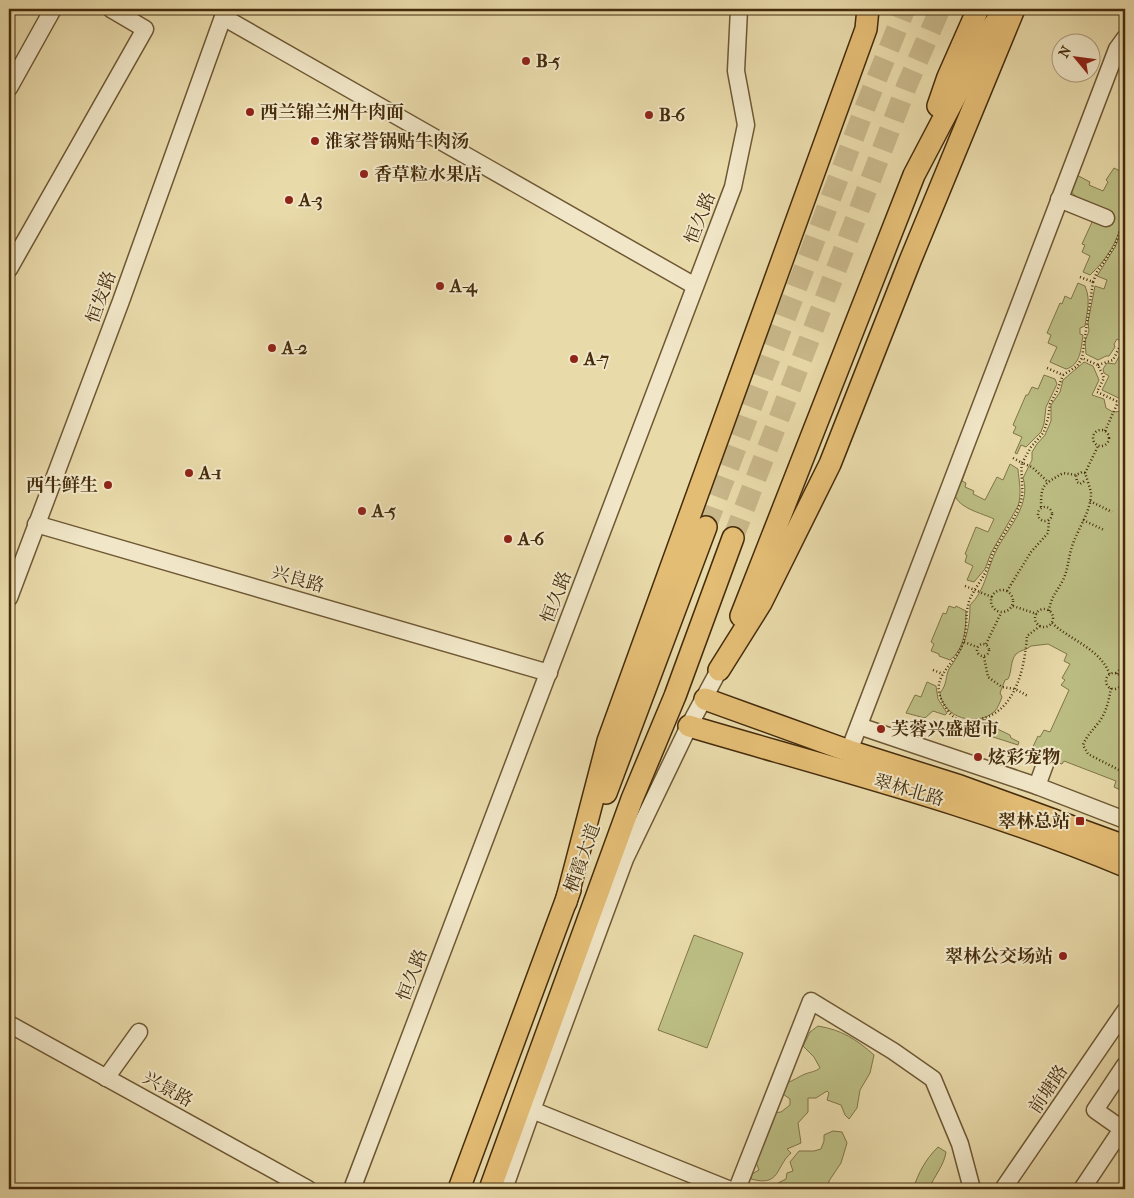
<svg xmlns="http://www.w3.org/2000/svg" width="1134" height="1198" font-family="'IM FELL French Canon','Noto Serif SC',serif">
	<rect width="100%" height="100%" fill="#e9daaa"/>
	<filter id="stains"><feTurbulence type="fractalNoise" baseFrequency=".004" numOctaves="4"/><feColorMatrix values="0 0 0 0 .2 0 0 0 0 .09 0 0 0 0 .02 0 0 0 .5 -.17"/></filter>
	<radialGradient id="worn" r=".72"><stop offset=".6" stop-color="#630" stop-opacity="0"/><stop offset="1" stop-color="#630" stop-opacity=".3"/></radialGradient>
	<!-- green -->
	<g fill="#bcbe84" stroke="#807548">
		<path d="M1125 159C1125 206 1128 240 1090 275L1083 272 1090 256 1082 252 1085 245 1082 244 1093 220 1107 226 1113 212C1099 207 1077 202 1069 189L1073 173 1090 182 1089 185 1103 191 1108 182 1106 180 1114 168 1120 171Z"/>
		<polygon points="1125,222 1125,344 1117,339 1114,344 1115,347 1109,356 1106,356 1098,360 1086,354 1085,341 1089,331 1088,322 1095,286 1104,289 1107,280 1097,276 1115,247"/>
		<path d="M1078 283 1085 286C1091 300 1087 311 1085 326L1080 328V334L1083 335C1081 348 1081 365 1066 369L1050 362 1057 347 1048 343 1051 335 1047 333 1060 303 1062 304 1065 296 1071 299Z"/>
		<polygon points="1122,351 1125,352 1125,401 1102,390 1109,376 1104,373 1103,369 1107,363 1115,364"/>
		<path d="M1084 362 1093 366 1099 380 1092 395 1104 399 1106 408 1113 412 1125 411V792L1114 787 1116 781 1064 761 1062 764 1030 753 1038 736 1040 737 1044 730 1050 732 1069 690 1061 685 1065 680 1062 678 1070 664 1064 661 1067 654 1048 644 1031 646C1027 650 1020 650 1016 654 1010 661 1012 672 1008 679L1005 680 1000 693 1002 697C1000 702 998 708 994 712 976 727 943 718 940 693 948 683 945 677 949 669 964 647 970 632 970 605 985 591 987 570 995 553 1003 536 1016 522 1022 505 1025 495 1026 487 1023 478L1032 460V452L1037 444 1045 435 1051 421V405L1060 392 1063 380Z"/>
		<polygon points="1044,375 1055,379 1057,384 1046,407 1044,424 1041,432 1026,447 1021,445 1017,454 1015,453 1022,437 1013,433 1016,427 1013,425 1026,395 1028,395 1032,387 1038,389"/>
		<path d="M965 461 968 464 962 481 966 483 965 487 974 491 973 494 985 500 997 477 1003 480 1010 464 1018 469C1019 481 1022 494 1018 506L991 553 985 569 974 582 967 580 973 566 965 562 967 555 965 554 976 527 988 532 994 519C982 513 955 508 954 491 954 482 962 470 965 461Z"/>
		<path d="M949 606 955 608 956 606 966 611C966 627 965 649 950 660L939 656V654L931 651 934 644 931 642 943 613 946 614Z"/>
		<polygon points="927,682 936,686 938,699 947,713 945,715 933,711 925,718 906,713 915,695 921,697"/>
		<polygon points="988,719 990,720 989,725 1010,735 1011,738 1019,742 1018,745 968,729 969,722"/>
		<polygon points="694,935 743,953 707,1048 658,1030"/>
		<path d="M818 1026C842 1030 856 1039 874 1055L870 1073 860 1090 857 1108 849 1119 845 1115 841 1105 827 1100 829 1093 827 1091 816 1098H808V1112L798 1123 801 1143 787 1149 791 1153C775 1167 781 1187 751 1179L752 1174 759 1170 756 1162 773 1113 781 1112 790 1105V1099L783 1094 786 1083C793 1081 798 1077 805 1074 810 1072 815 1072 820 1068L814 1057 803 1046 810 1032Z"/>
		<polygon points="833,1131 842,1132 847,1143 841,1163 829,1181 828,1189 775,1189 778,1183 786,1179 787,1173 793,1171 790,1162 799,1151 814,1151 821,1149 824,1141 824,1135"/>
		<path d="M938 1147 946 1152C944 1166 934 1176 929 1189H913C919 1172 925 1160 938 1147Z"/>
	</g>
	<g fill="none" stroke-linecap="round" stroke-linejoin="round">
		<!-- major-tunnel -->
		<g stroke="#c8b78a" stroke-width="21" stroke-dasharray="21 11" stroke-linecap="butt">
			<polyline points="706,527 866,105 905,9"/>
			<polyline points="733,538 907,85 940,9"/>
		</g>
		<!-- minor casing -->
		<g stroke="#6e5834" stroke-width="19">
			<g id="minor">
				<polyline points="223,17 695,286"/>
				<polyline points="9,88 53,9"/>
				<polyline points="1059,199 1106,218"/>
				<polyline points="9,269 145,29 111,9"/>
				<polyline points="36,524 549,673"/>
				<polyline points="9,598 121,301 223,17 228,9"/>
				<polyline points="859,726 1037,786 1125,820"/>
				<polyline points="849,751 1117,49 1125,38"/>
				<polyline points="1037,786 1048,756"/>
				<polyline points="9,1024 308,1189"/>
				<polyline points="106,1078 139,1032"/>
				<polyline points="532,1110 728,1189"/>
				<polyline points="352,1189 733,187 746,125 736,71 739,9"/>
				<polyline points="504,1189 532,1110 625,859 689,726 719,670"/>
				<polyline points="737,1189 811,1001 893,1051 933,1079 960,1144 972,1189"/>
				<polyline points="1003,1189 1125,1011"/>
				<polyline points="1082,1189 1122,1129 1095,1110 1125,1065"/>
			</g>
		</g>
		<!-- major casing -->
		<g stroke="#452c0c" stroke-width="24">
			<g id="major">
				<polyline points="938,106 948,77 978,9"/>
				<polyline points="741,616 914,175 989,32 1005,9"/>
				<polyline points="719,670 761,603 830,464 910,261 1014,9"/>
				<polyline points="705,699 849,751 960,786 1125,846"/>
				<path d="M689 726C835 769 984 807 1125 866"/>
				<polyline points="606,793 706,527"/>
				<polyline points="566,902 608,741 866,29 868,9"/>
				<polyline points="459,1189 570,890"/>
				<polyline points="490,1189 632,799 675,696 733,538"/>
			</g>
		</g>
		<!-- path -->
		<g stroke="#452c0c" stroke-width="2.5" stroke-dasharray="1 2.5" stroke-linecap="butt">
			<polyline points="1080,277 1093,282 1082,358"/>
			<polyline points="1093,282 1097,272 1115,245 1125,217"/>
			<polyline points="1098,365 1113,360 1120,346 1125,349"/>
			<polyline points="1047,368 1063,375 1077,366 1082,358 1098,365 1104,378 1097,392 1125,405"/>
			<circle cx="1101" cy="438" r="8"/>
			<polyline points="1105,431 1118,402"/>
			<polyline points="1013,458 1022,463 1031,447 1044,432 1048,418 1050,404 1057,391 1063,375"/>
			<polyline points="1085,473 1098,446"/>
			<polyline points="1090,501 1112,512"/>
			<circle cx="1045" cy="514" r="7"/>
			<path d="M1041 507C1041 484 1043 485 1063 473L1076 475"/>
			<polyline points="1083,520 1104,530"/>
			<polyline points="965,586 992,597"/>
			<circle cx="1002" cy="601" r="11"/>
			<polyline points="1007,591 1031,552 1048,533 1049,520"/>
			<polyline points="1013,606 1037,614"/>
			<circle cx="1044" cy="618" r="9"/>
			<path d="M1049 611C1051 596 1057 592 1063 580 1068 570 1068 560 1071 550 1076 531 1090 514 1091 495 1092 493 1086 476 1085 473L1082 472 1076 475 1077 482 1080 484 1086 480"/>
			<path d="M1052 623C1070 640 1101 649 1110 675"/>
			<path d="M1040 626 1027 636C1025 666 1016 712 980 719 975 720 967 722 962 721 954 719 949 713 945 706 926 678 955 666 963 643 968 629 965 618 968 605 970 595 979 584 984 575 989 567 990 559 994 551 1002 535 1014 521 1020 504 1025 491 1020 476 1022 463L1032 467 1048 482"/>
			<polyline points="964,642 977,647"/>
			<circle cx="983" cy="650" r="6"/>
			<polyline points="986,644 1001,613"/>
			<polyline points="984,657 988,677 1002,687 1015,689 1028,696"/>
			<polyline points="933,670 943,674"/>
			<circle cx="1114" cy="681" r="8"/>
			<polyline points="1117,674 1125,659"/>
			<path d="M1111 688C1109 700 1106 713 1099 722 1093 730 1087 735 1083 745L1088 754 1121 771H1125"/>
		</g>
		<!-- minor -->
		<use href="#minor" stroke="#f1e7c8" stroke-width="16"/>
		<!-- major -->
		<use href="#major" stroke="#e4bd75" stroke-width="21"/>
	</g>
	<!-- markers -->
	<g fill="#8f2418" stroke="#f1e7c8" stroke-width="2">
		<circle cx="526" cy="61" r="5"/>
		<circle cx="250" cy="112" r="5"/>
		<circle cx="649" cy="115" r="5"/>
		<circle cx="315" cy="141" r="5"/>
		<circle cx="364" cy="174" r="5"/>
		<circle cx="289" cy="200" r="5"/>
		<circle cx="440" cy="286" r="5"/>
		<circle cx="272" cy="348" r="5"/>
		<circle cx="574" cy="359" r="5"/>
		<circle cx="189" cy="473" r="5"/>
		<circle cx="108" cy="485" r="5"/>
		<circle cx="362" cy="511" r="5"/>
		<circle cx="508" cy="539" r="5"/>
		<circle cx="881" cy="729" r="5"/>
		<circle cx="978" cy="757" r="5"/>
		<rect x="1075" y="816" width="10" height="10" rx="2.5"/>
		<circle cx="1063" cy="956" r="5"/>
	</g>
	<g text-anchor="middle" stroke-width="4" stroke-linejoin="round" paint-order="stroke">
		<!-- poi labels -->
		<g font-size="18" font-weight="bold" fill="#452c0c" stroke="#f1e7c8" text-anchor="start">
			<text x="536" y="67">B-5</text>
			<text x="260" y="118">西兰锦兰州牛肉面</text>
			<text x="659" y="121">B-6</text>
			<text x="325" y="147">淮家誉锅贴牛肉汤</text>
			<text x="374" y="180">香草粒水果店</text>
			<text x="299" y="206">A-3</text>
			<text x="450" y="292">A-4</text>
			<text x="282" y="354">A-2</text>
			<text x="584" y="365">A-7</text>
			<text x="199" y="479">A-1</text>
			<text x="98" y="491" text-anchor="end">西牛鲜生</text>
			<text x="372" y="517">A-5</text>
			<text x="518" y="545">A-6</text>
			<text x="891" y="735">芙蓉兴盛超市</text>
			<text x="988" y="763">炫彩宠物</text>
			<text x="1070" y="827" text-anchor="end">翠林总站</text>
			<text x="1053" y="962" text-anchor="end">翠林公交场站</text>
		</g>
		<!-- street labels -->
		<g font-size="18" fill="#452c0c" stroke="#f1e7c8">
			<text transform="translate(700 218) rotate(-69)" y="6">恒久路</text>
			<text transform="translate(101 297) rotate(-70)" y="6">恒发路</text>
			<text transform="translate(298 579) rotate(16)" y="6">兴良路</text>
			<text transform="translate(556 597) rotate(-69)" y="6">恒久路</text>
			<text transform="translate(909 790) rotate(16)" y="6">翠林北路</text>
			<text transform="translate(582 858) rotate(-70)" y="6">栖霞大道</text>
			<text transform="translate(412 975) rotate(-69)" y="6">恒久路</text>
			<text transform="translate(168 1089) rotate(29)" y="6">兴景路</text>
			<text transform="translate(1048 1089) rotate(-56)" y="6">前塘路</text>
		</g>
	</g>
	<!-- margin -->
	<rect width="1134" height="1198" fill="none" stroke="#e9daaa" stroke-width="30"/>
	<rect x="10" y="10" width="1114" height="1178" fill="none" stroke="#452c0c" stroke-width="2.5"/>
	<rect x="15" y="15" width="1104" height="1168" fill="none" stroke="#452c0c"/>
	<!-- north arrow -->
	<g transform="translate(1076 58) rotate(299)"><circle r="24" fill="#f1e7c8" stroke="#ac9c7d"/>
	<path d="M0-4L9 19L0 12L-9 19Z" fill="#8f2418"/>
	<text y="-8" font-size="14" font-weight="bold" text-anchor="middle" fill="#452c0c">N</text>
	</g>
	<rect width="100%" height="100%" filter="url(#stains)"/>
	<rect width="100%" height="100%" fill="url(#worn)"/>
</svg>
